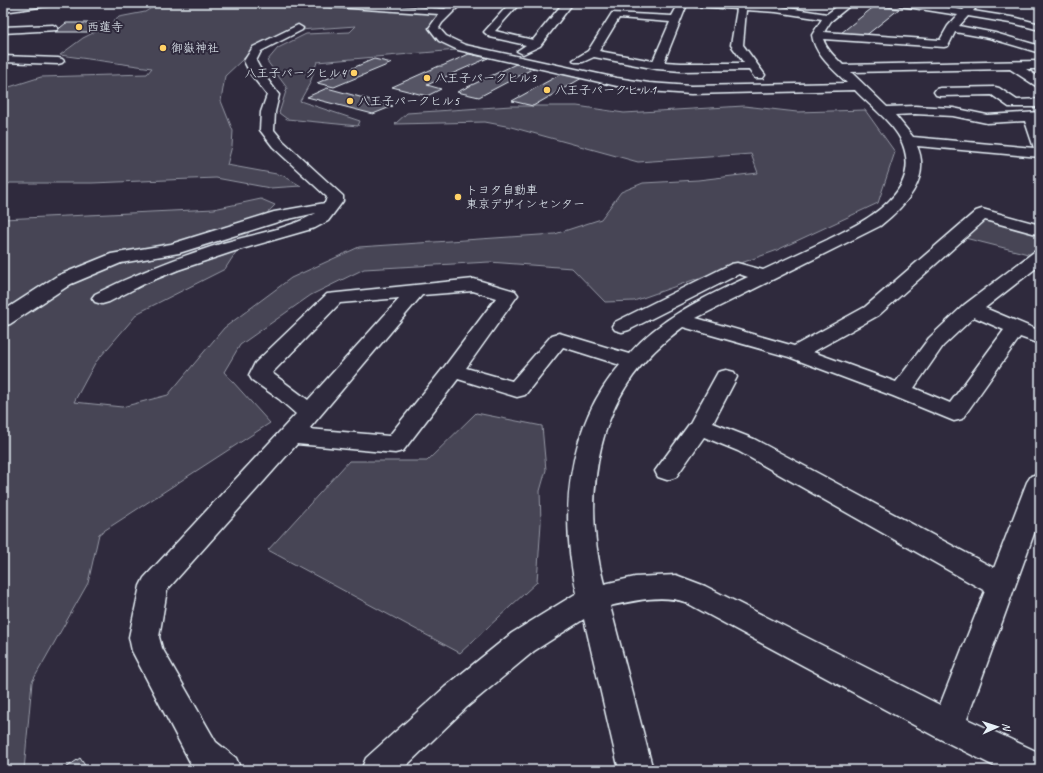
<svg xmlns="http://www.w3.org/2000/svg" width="1043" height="773" font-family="Caveat,'Klee One',sans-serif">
	<rect width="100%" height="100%" fill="#2f2a3d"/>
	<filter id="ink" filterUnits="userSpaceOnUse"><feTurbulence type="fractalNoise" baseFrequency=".025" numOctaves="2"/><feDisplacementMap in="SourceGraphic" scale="8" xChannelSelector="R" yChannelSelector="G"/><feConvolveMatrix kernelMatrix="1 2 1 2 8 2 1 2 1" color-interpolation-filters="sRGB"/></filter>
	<g filter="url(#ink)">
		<!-- green -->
		<g fill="#464455" stroke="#979aa6">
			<polygon points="137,3 309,3 440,12 430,26 457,50 317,62 310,83 300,101 360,121 358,126 287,119 279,113 287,88 267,61 278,48 306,34 350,32 356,26 285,31 257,46 225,76 221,101 233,131 232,146 227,165 282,175 301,186 270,188 216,178 92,183 10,183 3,189 3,89 41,77 147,74 152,68 60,55 83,38 111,24 119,17 145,12 156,5"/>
			<polygon points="511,106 577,106 624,113 744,106 797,112 865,110 895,152 878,203 775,251 634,301 605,302 572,268 489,262 364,269 311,295 240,345 224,372 270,423 99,534 88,583 32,682 24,770 3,770 3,219 214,209 261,199 275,205 249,232 225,269 138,313 95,363 74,402 122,407 168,395 224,328 291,278 359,247 555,234 601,219 621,192 643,183 698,180 758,173 751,154 638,162 511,127 485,122 395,124 407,113"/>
			<polygon points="982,214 1040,230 1040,257 957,236"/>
			<polygon points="476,413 542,426 546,470 540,491 541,523 537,582 460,653 268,550 349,461 427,461"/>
		</g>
		<!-- building -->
		<g fill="#575565" stroke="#e8f1f8">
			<polygon points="920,3 950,3 946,7"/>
			<polygon points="876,5 899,9 864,37 841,33"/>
			<polygon points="66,23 101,23 92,32 55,32"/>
			<polygon points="469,54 488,58 427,85 441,89 427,96 392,87 439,66 442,66"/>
			<polygon points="374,59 392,63 334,87 317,83"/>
			<polygon points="516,64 534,68 479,97 457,92"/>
			<polygon points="561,74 582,78 533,106 512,101"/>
			<polygon points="327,88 393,106 373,114 307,97"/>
			<polygon points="80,758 88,770 63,770"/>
		</g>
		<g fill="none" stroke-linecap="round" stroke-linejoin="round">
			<!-- minor casing -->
			<g stroke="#e8f1f8" stroke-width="3">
				<g id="minor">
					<polygon points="25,3 52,3 47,6 3,12 3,6"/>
					<path d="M315 3H361L445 9 451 3H462L442 23 439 28 446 36 465 45 617 78 649 83 691 86 847 83C833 69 815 55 812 35L822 19 776 12 746 10 743 45 765 75 763 78H755L749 70 681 71 657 69 594 57 583 62H575L573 60 588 51 612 13 672 16 678 5 681 4 686 7 664 62 681 63H744L731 45 737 9 695 6 690 3H742L776 6 827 14 842 3H853L831 21 824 32 940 40 948 26 958 15 901 6 896 3H920L963 10 970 3H980L973 11 1017 18 1040 24V30L1016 24 968 16 959 26 995 33 1040 46V53L989 38 955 32 948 46 944 47 823 39C827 50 835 57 843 65L1040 61V69H1026L1040 78V87L1036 86 1010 69 851 72 887 107 915 106 953 108 987 115 1040 112V120H1038L1040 126V157L917 146C932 179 904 207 880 226L696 318 794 346 865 307 976 211 982 209 1040 225V235L985 220 879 315 813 352 896 382 929 338 964 305 1034 252 1040 251V265L985 308 1040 331V344L1020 337 962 419 954 421 893 396 789 357 683 327C664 341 647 357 633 376 591 434 586 516 604 584L635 577 676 575 705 586 940 705 985 591 738 451 704 437 676 477 667 480 658 477 655 471 690 423 718 372 726 370 734 372 737 377 713 423 754 439 994 568 1027 482 1031 476 1040 473V517L967 719 1040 753V770H1002L936 737 685 602C662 594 633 601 610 606L653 770H619L584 619 534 651 467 707 402 770H361L366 758 445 687 512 633 577 593C559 516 566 427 620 365L563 347 525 395 517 397 458 379 403 451 395 453 297 444 167 590 159 637 162 648 216 742 236 758 241 770H197L192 766 132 651 129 637 140 586 144 578 296 414 279 399 252 380 249 375 255 363 327 294 474 279 515 291 518 295 466 368 512 381 552 335 559 333 629 354C661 317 705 297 748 277L739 274 629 330 622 332 615 330 612 326 615 322 731 264 737 263 763 270C784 260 806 250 827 240 865 221 927 192 900 138 891 121 868 104 855 90L691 94 649 91 617 86 458 50 439 41 429 28 439 14 320 6ZM619 18 670 22 653 61 599 51ZM915 114 953 116 987 123 1025 121 1034 148 913 137 895 115ZM473 291 496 298 445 366 389 436 309 429 422 295ZM400 298 308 400 272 373 340 303ZM974 317 1004 330 950 403 914 388 943 346Z"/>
					<polygon points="510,3 520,3 495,31 533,40 563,3 573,3 540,46 523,54 517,51 526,45 490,37 484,32"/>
					<polygon points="53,25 58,28 57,30 3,33 3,27"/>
					<path d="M298 25 303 28 302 30 261 51 256 61 262 72 279 95 275 112 274 130 283 141 343 196V201L328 221 315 228 235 251 178 270 146 283 109 302 102 304 95 302 92 298 95 294C137 273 179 257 223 243 254 234 289 229 316 213L284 220 179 253 121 263 71 284 10 324 3 326V311L57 276 111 254 171 244 274 212 325 203 327 197 273 147 260 130 261 112 267 95 250 73 244 61 253 47Z"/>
					<polygon points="3,56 58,58 62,59 64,61 62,63 58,64 3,62"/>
					<polygon points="995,87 999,88 1017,100 1040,99 1040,107 1009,107 992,95 940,96 936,95 934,92 936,89 940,88"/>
				</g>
			</g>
			<!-- minor -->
			<use href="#minor" fill="#2f2a3d" fill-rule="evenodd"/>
		</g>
	</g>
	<!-- markers -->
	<g fill="#ffd166" stroke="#2f2a3d" stroke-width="1.5">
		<circle cx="79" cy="27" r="4"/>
		<circle cx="163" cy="48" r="4"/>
		<circle cx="354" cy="73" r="4"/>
		<circle cx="427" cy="78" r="4"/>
		<circle cx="547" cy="90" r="4"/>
		<circle cx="350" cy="101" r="4"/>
		<circle cx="458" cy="197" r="4"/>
	</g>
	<g text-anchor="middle" stroke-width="4" stroke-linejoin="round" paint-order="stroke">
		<!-- far-poi labels -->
		<g font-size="12" fill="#e8f1f8" stroke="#2f2a3d" text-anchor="start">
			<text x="87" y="31">西蓮寺</text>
			<text x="171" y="52">御嶽神社</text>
			<text x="346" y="77" text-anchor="end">八王子パークヒル4</text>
			<text x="435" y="82">八王子パークヒル3</text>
			<text x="555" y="94">八王子パークヒル1</text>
			<text x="358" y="105">八王子パークヒル5</text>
			<text x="466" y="194">トヨタ自動車<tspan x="466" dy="14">東京デザインセンター</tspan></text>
		</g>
	</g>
	<!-- margin -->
	<rect width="1043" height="773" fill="none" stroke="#2f2a3d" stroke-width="16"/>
	<rect x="8" y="8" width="1027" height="757" fill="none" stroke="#e8f1f8" stroke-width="1.5" filter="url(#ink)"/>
	<!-- north arrow -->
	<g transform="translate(997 727) rotate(87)" stroke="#2f2a3d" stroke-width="3" paint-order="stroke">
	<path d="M0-3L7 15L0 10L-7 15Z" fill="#e8f1f8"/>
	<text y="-6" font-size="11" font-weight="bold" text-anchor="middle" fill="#e8f1f8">N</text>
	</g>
</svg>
